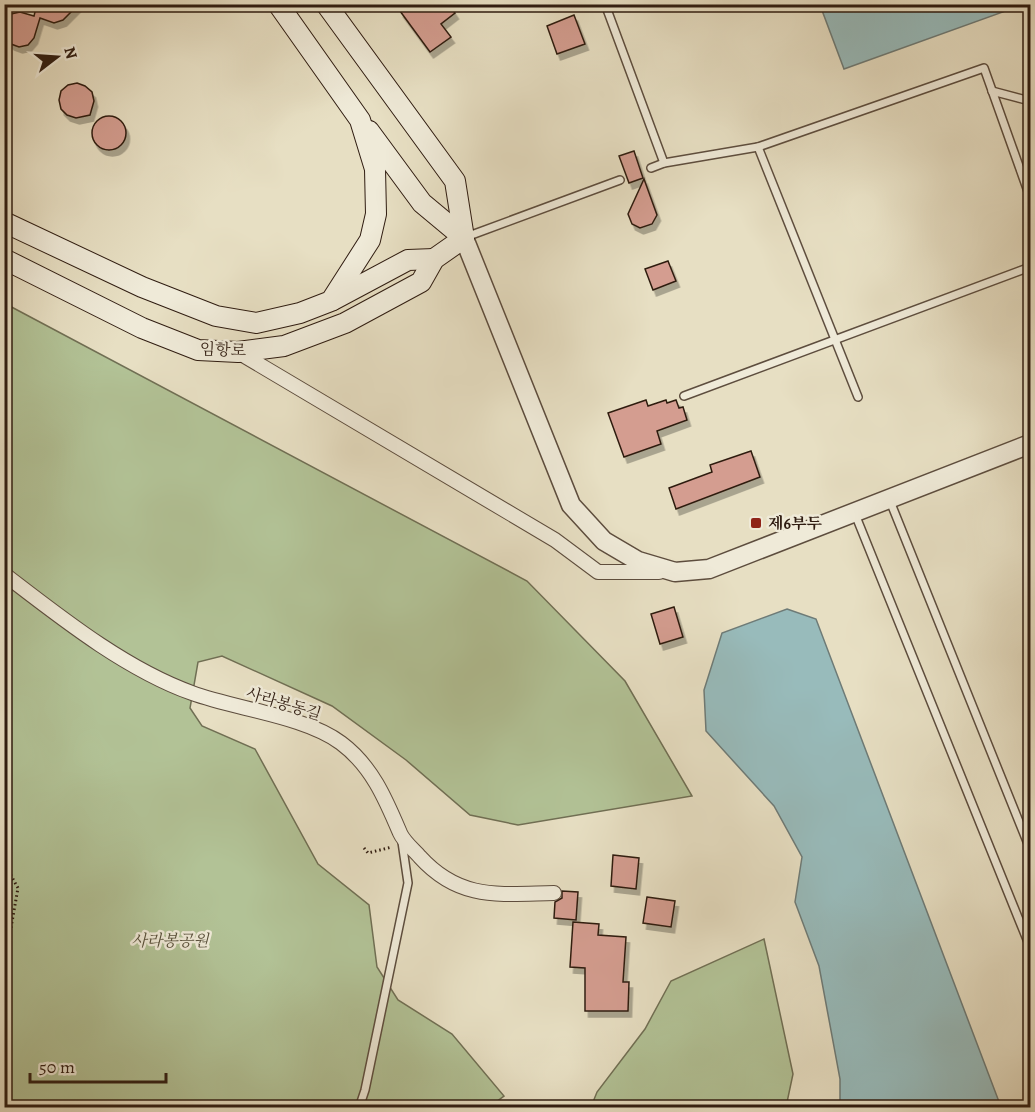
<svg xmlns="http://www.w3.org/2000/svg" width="1035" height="1112" font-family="Alegreya,'Noto Serif KR',serif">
	<defs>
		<filter id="shadow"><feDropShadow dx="3.5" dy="6" stdDeviation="0" flood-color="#0004"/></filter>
	</defs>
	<rect width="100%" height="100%" fill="#e7dfc3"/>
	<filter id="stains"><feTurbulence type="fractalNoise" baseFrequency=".00333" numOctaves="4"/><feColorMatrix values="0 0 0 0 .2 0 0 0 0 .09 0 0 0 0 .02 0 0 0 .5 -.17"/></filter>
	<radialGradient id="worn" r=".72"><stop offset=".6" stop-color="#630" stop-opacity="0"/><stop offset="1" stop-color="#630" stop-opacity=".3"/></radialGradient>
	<!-- green -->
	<g fill="#b2c296" stroke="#706f54" stroke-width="1.5">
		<polygon points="4,303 527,581 625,681 692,796 518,825 470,815 406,760 332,706 222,656 198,662 190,708 202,726 255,749 318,864 369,905 377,967 398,1000 452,1034 504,1096 489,1107 5,1107"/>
		<polygon points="764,939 793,1074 786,1107 591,1107 597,1092 645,1029 671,981"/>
	</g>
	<!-- water -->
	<g fill="#98bbbb" stroke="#6e7b77" stroke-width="1.5">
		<polygon points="820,5 820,4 1022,5 844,69"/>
		<polygon points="787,609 816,619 1001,1107 840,1107 840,1079 819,966 795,902 802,857 774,806 706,731 704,690 722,633"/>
	</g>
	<!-- building -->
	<g fill="#d49d90" stroke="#2f1c11" stroke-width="1.5" filter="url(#shadow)">
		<polygon points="37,4 79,4 63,20 54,23 40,18 34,38 28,45 19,47 11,44 4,38 4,20 11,14 20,12 34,16"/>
		<polygon points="408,4 449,4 455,13 441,24 451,37 430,52 400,11"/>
		<polygon points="574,15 585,44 557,54 547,26"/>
		<polygon points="77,83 85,86 92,92 94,101 90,115 76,118 67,115 61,109 59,100 61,91 68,85"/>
		<circle cx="109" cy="133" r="17"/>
		<polygon points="634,151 643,178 629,183 619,156"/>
		<polygon points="644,179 657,215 652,224 640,228 632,224 628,214"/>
		<polygon points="668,261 676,281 653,290 645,269"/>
		<polygon points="646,400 648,406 666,400 667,403 676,400 679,408 683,407 687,420 657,431 661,444 624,457 608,413"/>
		<polygon points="751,451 760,477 676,509 669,488 712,472 710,465"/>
		<polygon points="674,607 683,637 660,644 651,614"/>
		<polygon points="613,855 639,858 636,889 611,886"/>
		<polygon points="562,891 578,892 576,920 554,918 555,902 562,898"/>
		<polygon points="647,897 675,901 671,927 643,923"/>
		<polygon points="573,922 599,924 598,935 626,937 623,982 629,982 628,1011 585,1011 585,968 570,967"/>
	</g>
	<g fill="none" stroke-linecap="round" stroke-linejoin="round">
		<!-- service casing -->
		<g stroke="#5d4d3e" stroke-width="10">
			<g id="service">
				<polyline points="605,4 664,163"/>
				<polyline points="992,91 1030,101"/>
				<polyline points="758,147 858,397"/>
				<polyline points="651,168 664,163 758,147 984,68 1030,197"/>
				<polyline points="466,237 620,180"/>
				<polyline points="684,396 1030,267"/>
				<polyline points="890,501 1030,849"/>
				<polyline points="855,514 1030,947"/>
				<polyline points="359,1108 365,1090 408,883 402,842"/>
			</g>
		</g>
		<!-- minor casing -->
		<g stroke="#5d4d3e" stroke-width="16">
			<g id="minor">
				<polyline points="238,352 555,540 598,572 659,572"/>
				<path d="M4 574C60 617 125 669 192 693 235 709 305 716 341 743 372 766 386 800 400 833 404 842 414 850 420 857 460 901 500 894 554 893"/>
			</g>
		</g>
		<!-- tertiary casing -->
		<g stroke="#5d4d3e" stroke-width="21">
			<polyline id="tertiary" points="464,238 571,505 604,541 638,561 675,572 709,569 1030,444"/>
		</g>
		<!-- secondary casing -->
		<g stroke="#2f1c11" stroke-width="22">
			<g id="secondary">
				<polyline points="326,4 455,181 464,238"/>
				<polyline points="369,131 422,203 464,238"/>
				<polyline points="4,222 142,287 216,316 256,323 300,313 331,301 370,240 376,214 375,169 360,120 278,4"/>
				<polyline points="4,259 142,328 198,350 238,352 284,346 345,323 421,282 434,259 464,238"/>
				<polyline points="333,300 408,260 434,259"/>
			</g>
		</g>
		<!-- path -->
		<g stroke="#2f1c11" stroke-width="3" stroke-dasharray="1.5 3" stroke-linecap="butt">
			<polyline points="364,848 368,853 392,847"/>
			<polyline points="4,863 18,888 4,967"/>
		</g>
		<!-- service -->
		<use href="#service" stroke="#efead8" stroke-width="7"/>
		<!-- minor -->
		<use href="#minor" stroke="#efead8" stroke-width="14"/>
		<!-- tertiary -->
		<use href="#tertiary" stroke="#efead8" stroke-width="18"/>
		<!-- secondary -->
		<use href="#secondary" stroke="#efead8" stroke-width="20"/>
	</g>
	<!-- markers -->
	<rect fill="#8f2418" stroke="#efead8" stroke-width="2" x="750" y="517" width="12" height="12" rx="3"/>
	<g text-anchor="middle" stroke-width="5" stroke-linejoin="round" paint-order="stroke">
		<!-- street labels -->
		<g font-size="16" fill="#2f1c11" stroke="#efead8">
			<text transform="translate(223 349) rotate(2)" y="6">임항로</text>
			<text transform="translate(284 703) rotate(17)" y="6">사라봉동길</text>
		</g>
		<!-- poi labels -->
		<g font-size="16" font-weight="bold" fill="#2f1c11" stroke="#efead8" text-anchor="start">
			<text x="768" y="529">제6부두</text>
		</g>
		<!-- park labels -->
		<g font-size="16" font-style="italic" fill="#564e39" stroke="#efead8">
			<text x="170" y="946">사라봉공원</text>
		</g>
	</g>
	<!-- margin -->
	<rect width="1035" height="1112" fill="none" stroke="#e7dfc3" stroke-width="24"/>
	<rect x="6" y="6" width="1023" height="1100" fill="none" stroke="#2f1c11" stroke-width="3"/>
	<rect x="12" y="12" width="1011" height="1088" fill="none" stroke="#2f1c11" stroke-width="1.5"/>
	<!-- north arrow -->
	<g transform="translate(57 57) rotate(73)" stroke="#efead8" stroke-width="4.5" paint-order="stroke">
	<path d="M0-4.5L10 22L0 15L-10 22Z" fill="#2f1c11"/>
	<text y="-9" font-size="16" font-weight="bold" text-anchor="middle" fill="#2f1c11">N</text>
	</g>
	<!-- scale -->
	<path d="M30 1073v9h136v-9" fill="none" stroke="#2f1c11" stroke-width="3"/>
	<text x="39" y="1073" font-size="18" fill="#2f1c11" stroke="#efead8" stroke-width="4.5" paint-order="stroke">50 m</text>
	<rect width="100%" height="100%" filter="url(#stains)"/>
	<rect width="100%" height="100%" fill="url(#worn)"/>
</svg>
